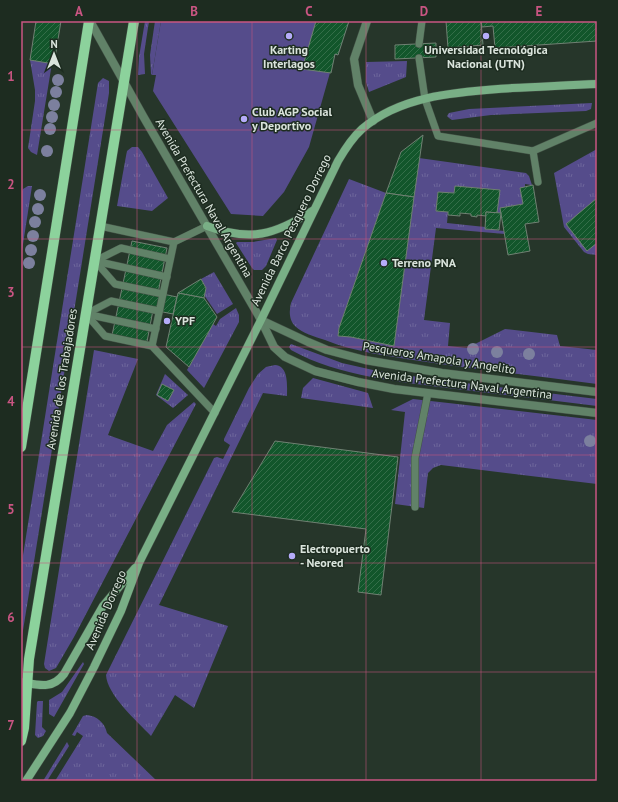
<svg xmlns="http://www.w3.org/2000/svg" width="618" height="802" font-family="'PT Sans',sans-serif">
	<defs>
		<pattern id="grass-tufts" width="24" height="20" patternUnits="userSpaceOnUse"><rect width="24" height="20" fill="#554c8b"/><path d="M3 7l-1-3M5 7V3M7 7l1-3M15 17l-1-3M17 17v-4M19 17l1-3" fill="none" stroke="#6d669b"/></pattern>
		<pattern id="building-hatch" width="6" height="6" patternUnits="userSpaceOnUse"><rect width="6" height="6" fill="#12562b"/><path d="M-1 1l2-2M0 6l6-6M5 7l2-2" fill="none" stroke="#346e49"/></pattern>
	</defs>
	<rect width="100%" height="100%" fill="#26362a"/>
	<!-- grass -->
	<g fill="url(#grass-tufts)">
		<polygon points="145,21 149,21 144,54 145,74 138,75 139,57"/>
		<polygon points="155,21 161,21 152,75 151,74 150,55"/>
		<polygon points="30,60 52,63 37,155 31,152 28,148 35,101 35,90"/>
		<polygon points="407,61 406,77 369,92 366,82 366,62"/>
		<polygon points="103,78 109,81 109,93 21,643 21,568 98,83"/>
		<polygon points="592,103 591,109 586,111 491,115 452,120 449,118 447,116 449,113 469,109"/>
		<polygon points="132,147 138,147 142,152 168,198 152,211 117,206 126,156 127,151"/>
		<polygon points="597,149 597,255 588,254 584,252 564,227 554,173"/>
		<path d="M419 158 526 173 529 176 532 185 525 184V187L520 188 523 204 500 208 501 213H497L499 190 455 186 454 193 438 192 436 211 448 212 447 223 485 227V229L504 231 505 234 436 228 424 320 450 323 448 346 467 348 505 329 557 335 560 346 597 350V384C538 376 478 370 420 361 388 356 355 352 325 340 315 337 302 333 295 326 289 320 289 311 291 303L349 179 386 193 339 328 338 336 351 337 394 346Z"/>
		<polygon points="28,186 32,186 21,257 21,193 23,189"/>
		<polygon points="276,238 277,240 266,266 262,270 254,270 252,268 236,243 237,242 253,242"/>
		<polygon points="214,272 233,304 217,314 204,295 206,288 201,279"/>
		<polygon points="236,308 239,315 239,322 204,388 187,370 213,324 216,326 220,319"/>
		<path d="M291 344 342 363 373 370 425 378 597 399V406C550 400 503 395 456 389 402 382 339 377 291 350L289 347Z"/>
		<polygon points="94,350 138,359 108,435 153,451 167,425 194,402 196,404 74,637 56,668 49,671 45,668 44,664"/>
		<path d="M275 365C289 366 287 386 287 396L263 393 159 605 228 626 194 708 175 695 151 736C137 721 107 695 106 675L214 458 217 457 223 459 230 445 224 441V439L249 388 258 374 266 367Z"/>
		<polygon points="165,374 188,395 173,408 156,395"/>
		<polygon points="313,378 368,393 373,408 301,398 303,388"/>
		<polygon points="413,399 597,420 597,484 441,465 433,468 428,473 424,508 395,504 405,412 391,410"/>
		<polygon points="83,662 84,664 54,717 49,714 49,700 62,692"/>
		<polygon points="38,701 43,701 42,727 46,731 43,736 38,738 35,735 37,702"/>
		<path d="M87 715C97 716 105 723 107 733L157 781H55L83 736 77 732 75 736 72 735 83 716Z"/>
		<polygon points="67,742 69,746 47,781 43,781"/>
	</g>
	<!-- green -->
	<polygon fill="#554c8b" points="161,21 349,21 338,55 335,55 309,147 284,192 263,216 231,214 153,91 156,75 152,75"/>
	<!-- building -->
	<g fill="url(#building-hatch)" stroke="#708173">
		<polygon points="36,21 61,21 54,64 30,60"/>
		<polygon points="316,21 349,21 338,55 335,54 331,73 302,69"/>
		<polygon points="446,21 481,21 483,45 448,48"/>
		<polygon points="481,21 597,21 597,41 495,48 493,26 482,27"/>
		<polygon points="436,43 436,57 395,59 395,45"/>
		<polygon points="423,135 414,197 386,193 401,152"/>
		<polygon points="533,185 539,222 525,224 530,251 508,255 500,208 523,204 520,188"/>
		<polygon points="455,186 500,190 497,213 486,212 486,216 477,215 477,217 471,216 471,214 460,213 460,216 448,215 448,212 436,211 438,192 454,193"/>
		<polygon points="386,193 414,197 394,346 351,337 338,336 339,328"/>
		<polygon points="597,198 597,243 587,251 566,224"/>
		<polygon points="486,212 501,213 499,230 485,229"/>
		<polygon points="132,241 167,248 158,293 177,297 173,314 153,310 146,347 111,340"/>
		<polygon points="201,279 206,288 204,298 178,293"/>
		<polygon points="178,293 204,298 217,317 189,367 166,347"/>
		<polygon points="162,384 174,390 168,401 157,395"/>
		<polygon points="275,441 398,457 381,595 358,592 366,529 232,512"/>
	</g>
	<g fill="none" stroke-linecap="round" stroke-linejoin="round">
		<!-- service casing -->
		<g stroke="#435246" stroke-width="8">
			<g id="service">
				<polyline points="419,44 422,21"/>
				<polyline points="419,58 425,99 438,136 533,151 597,123"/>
				<polyline points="533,151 538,182"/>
				<polyline points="100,226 174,242"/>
				<polyline points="95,261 121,248 170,259"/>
				<polyline points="95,261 115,284 163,294"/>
				<polyline points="95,261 167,277"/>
				<polyline points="86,314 105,336 152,346 215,413"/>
				<polyline points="86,314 111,301 159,311"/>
				<polyline points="86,314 156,329"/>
				<polyline points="152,346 174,242 207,226"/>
				<polyline points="415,507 415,458 428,393"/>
			</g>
		</g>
		<!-- minor casing -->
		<g stroke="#435246" stroke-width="9">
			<g id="minor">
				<polyline points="90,21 143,116 261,320 274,347 285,357 315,371 358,382 394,389 597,413"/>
				<polyline points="367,21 354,59 358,85 373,121"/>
				<polyline points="261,320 308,342 327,350 365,360 442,373 597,392"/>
			</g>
		</g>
		<!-- secondary casing -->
		<g stroke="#435246" stroke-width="9">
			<g id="secondary">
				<path d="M207 226C250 242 275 235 312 211"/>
				<path d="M21 682C38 685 52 690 64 674L103 606 135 568"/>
				<path d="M26 781 70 713 94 667 121 611 139 563 261 320 338 161C345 149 352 138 362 129 402 94 461 92 512 88 540 87 569 85 597 84"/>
			</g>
		</g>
		<!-- primary casing -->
		<g stroke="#435246" stroke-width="11">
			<g id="primary">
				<polyline points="21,447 89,21"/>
				<polyline points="21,741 24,728 29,659 134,21"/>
			</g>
		</g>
		<!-- service -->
		<use href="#service" stroke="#618268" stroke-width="7"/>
		<!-- minor -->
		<use href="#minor" stroke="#618268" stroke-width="8"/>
		<!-- secondary -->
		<use href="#secondary" stroke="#79af86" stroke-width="8"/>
		<!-- primary -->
		<use href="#primary" stroke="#8cd29c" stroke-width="10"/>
	</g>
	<!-- trees -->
	<g fill="#7c809e">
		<circle cx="58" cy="80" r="6"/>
		<circle cx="56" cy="92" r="6"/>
		<circle cx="54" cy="105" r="6"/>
		<circle cx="52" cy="117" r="6"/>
		<circle cx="50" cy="129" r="6"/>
		<circle cx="47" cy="151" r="6"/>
		<circle cx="40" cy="195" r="6"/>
		<circle cx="38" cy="209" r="6"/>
		<circle cx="35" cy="222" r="6"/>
		<circle cx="33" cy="236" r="6"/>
		<circle cx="31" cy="250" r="6"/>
		<circle cx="29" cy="263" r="6"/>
		<circle cx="473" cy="349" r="6"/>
		<circle cx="497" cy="352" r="6"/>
		<circle cx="529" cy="354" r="6"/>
		<circle cx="590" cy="441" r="6"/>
	</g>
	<!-- grid -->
	<path fill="none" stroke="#c95582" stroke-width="1" stroke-opacity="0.55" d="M137 21V781M252 21V781M366 21V781M481 21V781M21 130H597M21 239H597M21 347H597M21 455H597M21 563H597M21 672H597"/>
	<!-- markers -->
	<g fill="#b5acf9" stroke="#1d2c20" stroke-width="1.5">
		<circle cx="289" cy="36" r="4"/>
		<circle cx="486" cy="36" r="4"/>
		<circle cx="244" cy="119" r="4"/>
		<circle cx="384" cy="263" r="4"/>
		<circle cx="167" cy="321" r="4"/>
		<circle cx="292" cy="556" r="4"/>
	</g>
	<g text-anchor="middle" stroke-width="3" stroke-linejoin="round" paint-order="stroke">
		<!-- poi labels -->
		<g font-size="12" font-weight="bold" fill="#dae4dc" stroke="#1d2c20" text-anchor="start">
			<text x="289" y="54" text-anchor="middle">Karting<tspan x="289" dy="14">Interlagos</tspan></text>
			<text x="486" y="54" text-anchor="middle">Universidad Tecnológica<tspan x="486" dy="14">Nacional (UTN)</tspan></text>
			<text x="252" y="116">Club AGP Social<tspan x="252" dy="14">y Deportivo</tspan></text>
			<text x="392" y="267">Terreno PNA</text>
			<text x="175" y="325">YPF</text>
			<text x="300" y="553">Electropuerto<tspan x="300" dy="14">- Neored</tspan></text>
		</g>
		<!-- street labels -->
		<g font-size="12" fill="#dae4dc" stroke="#1d2c20">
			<text transform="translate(204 198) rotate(60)" y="4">Avenida Prefectura Naval Argentina</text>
			<text transform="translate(291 230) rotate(-64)" y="4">Avenida Barco Pesquero Dorrego</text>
			<text transform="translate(439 358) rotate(9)" y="4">Pesqueros Amapola y Angelito</text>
			<text transform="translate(62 379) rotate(-81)" y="4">Avenida de los Trabajadores</text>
			<text transform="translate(462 384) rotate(7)" y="4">Avenida Prefectura Naval Argentina</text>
			<text transform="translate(106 610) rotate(-67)" y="4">Avenida Dorrego</text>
		</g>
	</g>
	<!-- border -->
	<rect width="618" height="802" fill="none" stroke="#1d2c20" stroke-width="44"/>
	<!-- north arrow -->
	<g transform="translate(54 54)" stroke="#1d2c20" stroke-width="3" paint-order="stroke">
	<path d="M0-3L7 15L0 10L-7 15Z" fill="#dae4dc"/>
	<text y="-6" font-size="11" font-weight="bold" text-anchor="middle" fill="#dae4dc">N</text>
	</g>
	<rect x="22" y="22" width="574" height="758" fill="none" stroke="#c95582" stroke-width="1.5"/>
	<g font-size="13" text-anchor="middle" font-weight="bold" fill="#c95582">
		<text x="79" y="16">A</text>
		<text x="194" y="16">B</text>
		<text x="309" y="16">C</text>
		<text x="424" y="16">D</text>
		<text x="539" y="16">E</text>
		<text x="11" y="81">1</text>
		<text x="11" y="189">2</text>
		<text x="11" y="297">3</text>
		<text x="11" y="406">4</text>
		<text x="11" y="514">5</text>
		<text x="11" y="622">6</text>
		<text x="11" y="730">7</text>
	</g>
</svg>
